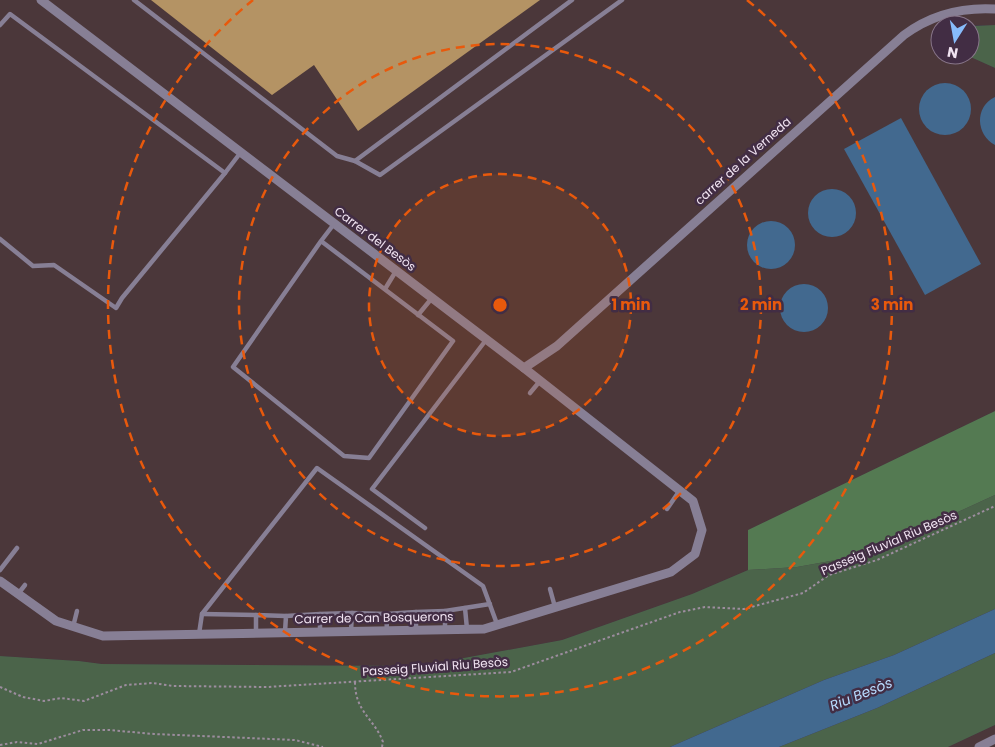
<svg xmlns="http://www.w3.org/2000/svg" width="995" height="747" font-family="Poppins,sans-serif">
	<rect width="100%" height="100%" fill="#422d44"/>
	<!-- industrial -->
	<g fill="#4b373a">
		<polygon points="0,0 995,0 995,25 940,25 940,33 930,38 940,43 940,55 966,55 995,68 995,411 748,530 748,570 692,594 562,640 420,666 102,664 79,661 0,656"/>
		<polygon points="995,725 995,747 948,747"/>
	</g>
	<!-- green -->
	<g fill="#4b644a">
		<polygon points="995,25 995,68 966,55 970,55 970,26"/>
		<polygon points="995,495 995,609 894,655 824,680 670,747 0,747 0,656 79,661 102,664 420,666 562,640 692,594 748,570 797,567 864,555"/>
		<polygon points="995,653 995,725 948,747 779,747 877,708"/>
	</g>
	<!-- forest -->
	<polygon fill="#547a52" points="995,411 995,495 864,555 797,567 748,570 748,530"/>
	<!-- water -->
	<g fill="#42698f">
		<circle cx="945" cy="109" r="26"/>
		<path d="M995 97V145C976 135 974 107 995 97Z"/>
		<polygon points="901,118 981,264 925,295 844,149"/>
		<circle cx="832" cy="213" r="24"/>
		<circle cx="771" cy="245" r="24"/>
		<circle cx="804" cy="308" r="24"/>
		<polygon points="995,609 995,653 877,708 779,747 670,747 824,680 894,655"/>
	</g>
	<!-- building -->
	<polygon fill="#b49364" points="151,0 540,0 358,131 314,65 272,95"/>
	<g fill="none" stroke-linecap="round" stroke-linejoin="round">
		<!-- path -->
		<g stroke="#9d8d9f" stroke-width="2" stroke-dasharray="2.5 2.5" stroke-linecap="butt">
			<path d="M355 682C355 712 374 718 383 742L382 747"/>
			<polyline points="0,687 23,697 44,701 61,698 84,701 126,685 153,683 173,686 267,687 511,672 680,612 705,607 744,609 803,593 829,575 877,560 995,506"/>
			<polyline points="0,745 17,742 38,744 83,730 109,730 154,734 295,740 323,747"/>
		</g>
		<!-- service -->
		<g stroke="#877f95" stroke-width="4.5">
			<polyline points="134,0 337,156 355,161"/>
			<polyline points="572,0 355,161 380,175 622,0"/>
			<polyline points="0,25 10,14 225,173"/>
			<polyline points="0,239 33,266 54,265 116,308 122,298 225,173 241,152"/>
			<polyline points="321,241 233,367 344,456 369,458 453,341 321,241 334,224"/>
			<polyline points="385,289 396,271"/>
			<polyline points="418,315 432,298"/>
			<polyline points="530,393 540,381"/>
			<polyline points="667,509 680,490"/>
			<polyline points="425,528 372,489 486,340"/>
			<polyline points="0,570 17,548"/>
			<polyline points="550,589 555,607"/>
			<polyline points="18,594 25,585"/>
			<polyline points="465,608 467,629"/>
			<polyline points="202,614 256,615"/>
			<polyline points="73,627 77,611"/>
			<polyline points="445,629 445,611 490,604"/>
			<polyline points="387,630 386,614 416,612"/>
			<polyline points="416,630 416,612 445,611"/>
			<polyline points="320,631 320,614 352,613"/>
			<polyline points="351,631 352,613 386,614"/>
			<polyline points="285,632 286,616 320,614"/>
			<polyline points="256,633 256,615 286,616"/>
			<polyline points="199,634 202,614 317,468 483,586 497,624"/>
		</g>
		<!-- minor -->
		<g stroke="#877f95" stroke-width="9">
			<path d="M524 368 557 346 904 35C931 15 961 7 995 9"/>
			<polyline points="0,581 56,621 103,636 484,629 671,572 695,554 702,530 693,501 524,368 41,0"/>
			<polyline points="979,747 995,739"/>
		</g>
	</g>
	<!-- distance rings -->
	<circle cx="500" cy="305" r="131" fill="#e8590c" fill-opacity=".12"/>
	<g fill="none" stroke="#e8590c" stroke-width="2.5" stroke-dasharray="9 6">
		<circle cx="500" cy="305" r="131"/>
		<circle cx="500" cy="305" r="261"/>
		<path d="M747 0A392 392 0 1 1 253 0"/>
	</g>
	<g text-anchor="middle" stroke-width="5" stroke-linejoin="round" paint-order="stroke">
		<!-- street labels -->
		<g font-size="12" fill="#f1e4f2" stroke="#422d44">
			<text transform="translate(743 161) rotate(-42)" y="4">carrer de la Verneda</text>
			<text transform="translate(375 239) rotate(37)" y="4">Carrer del Besòs</text>
			<text transform="translate(889 543) rotate(-23)" y="4">Passeig Fluvial Riu Besòs</text>
			<text transform="translate(374 618) rotate(-1)" y="4">Carrer de Can Bosquerons</text>
			<text transform="translate(435 667) rotate(-4)" y="4">Passeig Fluvial Riu Besòs</text>
		</g>
		<!-- water labels -->
		<g font-size="14" font-style="italic" fill="#b7dbfe" stroke="#422d44">
			<text transform="translate(861 694) rotate(-22)" y="5">Riu Besòs</text>
		</g>
	</g>
	<circle cx="500" cy="305" r="8" fill="#e8590c" stroke="#422d44" stroke-width="2.5"/>
	<g font-size="15" text-anchor="middle" font-weight="bold" fill="#e8590c" stroke="#422d44" stroke-width="5" stroke-linejoin="round" paint-order="stroke">
		<text x="631" y="310">1 min</text>
		<text x="761" y="310">2 min</text>
		<text x="892" y="310">3 min</text>
	</g>
	<!-- north arrow -->
	<g transform="translate(955 40) rotate(191)"><circle r="24" fill="#422d44" stroke="#88768a"/>
	<path d="M0-4L9 19L0 12L-9 19Z" fill="#87bbfb"/>
	<text y="-8" font-size="14" font-weight="bold" text-anchor="middle" fill="#f1e4f2">N</text>
	</g>
</svg>
